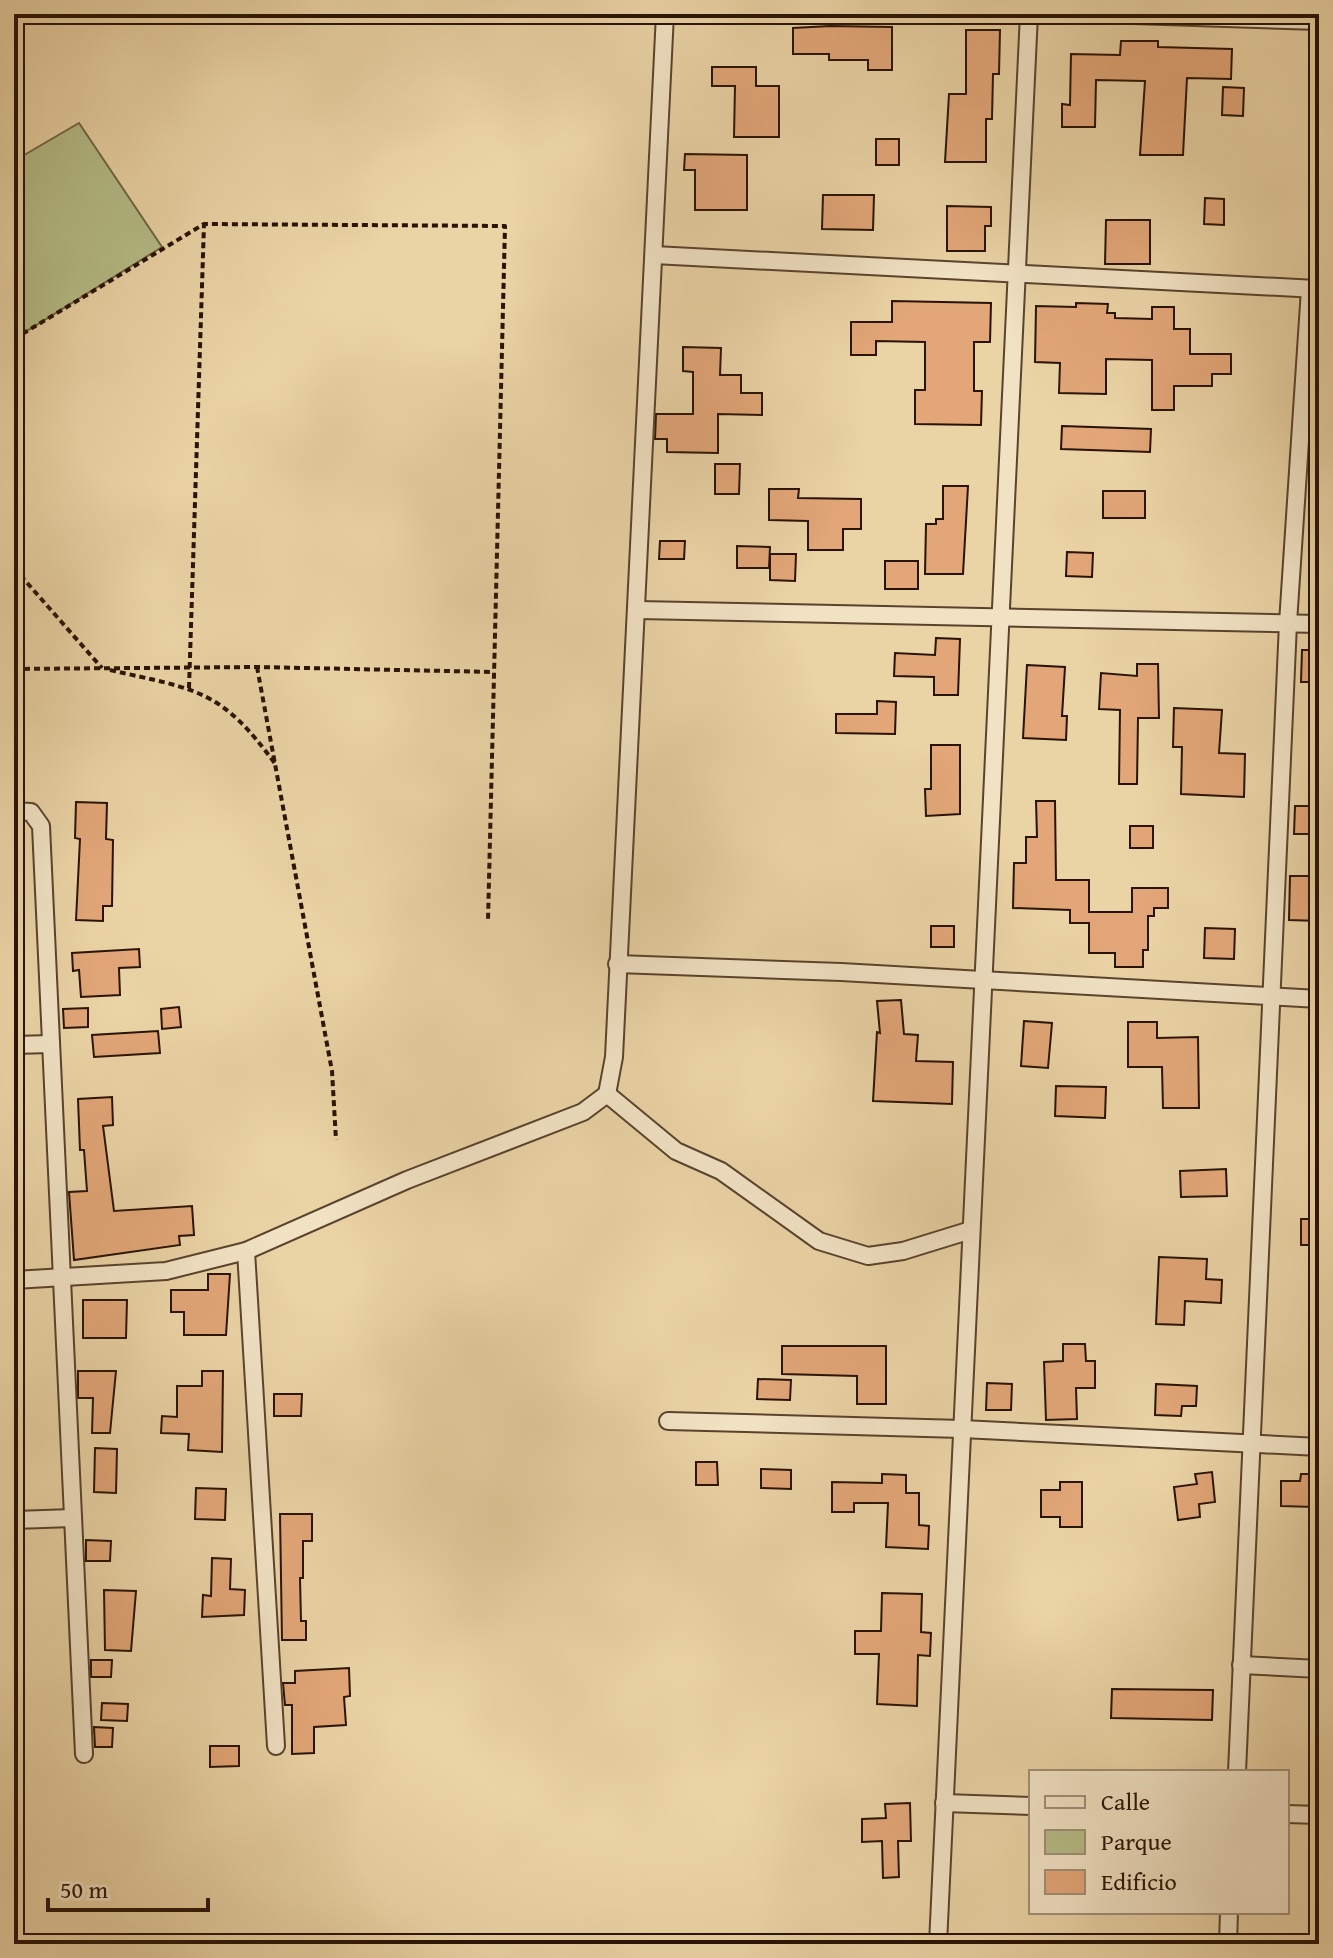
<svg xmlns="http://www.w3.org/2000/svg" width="1333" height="1958" font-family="'Gentium Book Plus',serif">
	<rect width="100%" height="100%" fill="#ead3a5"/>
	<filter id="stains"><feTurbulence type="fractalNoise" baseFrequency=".0025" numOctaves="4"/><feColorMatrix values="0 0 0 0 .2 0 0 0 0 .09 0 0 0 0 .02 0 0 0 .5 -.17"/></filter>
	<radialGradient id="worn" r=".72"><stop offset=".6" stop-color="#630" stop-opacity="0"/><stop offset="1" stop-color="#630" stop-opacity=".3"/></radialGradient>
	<!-- green -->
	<polygon fill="#b5bc87" stroke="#6f6846" stroke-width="2" points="79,123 162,247 14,339 14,161"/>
	<!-- building -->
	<g fill="#e2a678" stroke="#291305" stroke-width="2">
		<polygon points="830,26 892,27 892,70 868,70 868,60 829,60 829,54 793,54 793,28"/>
		<polygon points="966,30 1000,30 999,74 993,74 992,119 986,119 986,162 945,162 949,94 966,94"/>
		<polygon points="1121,41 1158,41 1158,47 1232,49 1231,79 1187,78 1183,155 1140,155 1145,81 1096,80 1095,127 1062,127 1062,104 1070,105 1071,54 1120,55"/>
		<polygon points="712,67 756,67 756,86 779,86 779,137 734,137 735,86 712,86"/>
		<polygon points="1223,87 1244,88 1243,116 1222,115"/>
		<rect x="876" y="139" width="23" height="26"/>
		<polygon points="685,154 747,155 747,210 695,210 695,170 684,170"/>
		<polygon points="823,195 874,195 873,230 822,229"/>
		<polygon points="1205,198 1224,199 1224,225 1204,224"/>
		<polygon points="947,206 991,207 991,226 985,226 985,251 947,251"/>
		<polygon points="1106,220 1150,220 1150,264 1105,264"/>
		<polygon points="892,301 991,303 990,342 974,342 974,391 982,391 981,425 915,424 915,390 925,390 925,342 876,341 876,355 851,355 851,322 892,322"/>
		<polygon points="1076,303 1108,304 1107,313 1115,313 1115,318 1152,319 1152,307 1174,307 1174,329 1190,329 1190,354 1231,354 1231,374 1212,374 1212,386 1174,386 1174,410 1152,410 1152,360 1106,359 1106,394 1059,393 1060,363 1035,362 1036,306 1076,307"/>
		<polygon points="683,347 721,348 720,375 741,375 741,393 762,393 762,415 718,414 718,453 667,452 667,439 655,439 656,414 693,414 693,372 683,371"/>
		<polygon points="1062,426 1151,429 1150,452 1061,449"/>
		<polygon points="715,464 740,464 739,494 715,494"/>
		<polygon points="943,486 968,486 963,574 925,574 926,524 936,524 936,519 943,519"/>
		<polygon points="769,489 799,489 798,498 861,499 861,529 843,529 843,550 808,550 808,521 769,520"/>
		<rect x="1103" y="491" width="42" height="27"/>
		<polygon points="660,541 685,541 684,559 659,559"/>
		<polygon points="737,546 770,547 769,568 737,568"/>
		<polygon points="1067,552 1093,553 1092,577 1066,576"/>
		<polygon points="770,554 796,554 795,581 770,580"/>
		<rect x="885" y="561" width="33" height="28"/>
		<polygon points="936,638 960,639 958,695 934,695 934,677 894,676 895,653 935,655"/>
		<polygon points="1302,650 1319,650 1319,682 1301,682"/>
		<polygon points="1137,664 1158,664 1159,718 1138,718 1137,784 1119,784 1120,710 1099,709 1101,673 1137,676"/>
		<polygon points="1027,665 1065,667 1062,716 1067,716 1066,740 1023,738"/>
		<polygon points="877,701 896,702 895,734 836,733 836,714 877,714"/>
		<polygon points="1174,708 1222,710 1219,753 1245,754 1244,797 1181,794 1182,747 1173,747"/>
		<polygon points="931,745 960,745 960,814 926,816 925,789 931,789"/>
		<polygon points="1036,801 1055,801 1056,880 1089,880 1089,912 1132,912 1132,888 1168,888 1168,908 1154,908 1154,916 1148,916 1148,950 1143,950 1143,967 1115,967 1115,953 1089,953 1089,923 1070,923 1070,910 1013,908 1014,863 1026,863 1026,837 1037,837"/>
		<polygon points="76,802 107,803 106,839 113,840 112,906 103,906 103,921 76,920 80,839 75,838"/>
		<polygon points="1295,806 1319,806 1319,834 1294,834"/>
		<rect x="1130" y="826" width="23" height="22"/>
		<polygon points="1290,876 1319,876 1319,921 1289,920"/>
		<rect x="931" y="926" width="23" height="21"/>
		<polygon points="1205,928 1235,929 1234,959 1204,958"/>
		<polygon points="139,949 140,967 119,968 120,995 81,997 79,970 73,971 72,953"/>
		<polygon points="901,1000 904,1034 918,1035 916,1061 953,1062 952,1104 873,1101 877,1032 880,1033 877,1001"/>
		<polygon points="179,1007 181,1027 162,1029 161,1009"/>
		<polygon points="88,1008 88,1027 64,1028 63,1009"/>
		<polygon points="1024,1021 1052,1023 1048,1068 1021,1066"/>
		<polygon points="1128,1022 1157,1022 1157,1038 1198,1037 1199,1108 1163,1108 1162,1067 1128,1067"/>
		<polygon points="158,1031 160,1053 94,1057 92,1035"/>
		<polygon points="1056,1086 1106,1087 1105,1118 1055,1116"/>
		<polygon points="112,1097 113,1125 103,1126 114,1211 192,1206 194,1235 179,1236 180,1245 74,1260 69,1192 87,1191 84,1150 80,1150 78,1099"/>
		<polygon points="1226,1169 1227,1196 1181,1197 1180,1171"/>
		<rect x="1301" y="1219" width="18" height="26"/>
		<polygon points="1159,1257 1207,1259 1206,1279 1222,1280 1221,1303 1185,1301 1184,1325 1156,1324"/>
		<polygon points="208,1274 230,1274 226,1335 184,1335 184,1312 171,1312 171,1290 208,1290"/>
		<polygon points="83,1300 127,1300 126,1338 83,1338"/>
		<polygon points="1063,1344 1085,1344 1086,1361 1095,1361 1095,1388 1076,1388 1077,1419 1046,1420 1044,1362 1063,1361"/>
		<polygon points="782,1346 886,1346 886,1404 857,1404 857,1376 782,1374"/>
		<polygon points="78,1371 116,1371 110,1433 92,1433 93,1398 78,1398"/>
		<polygon points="202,1371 223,1371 222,1452 188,1450 189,1434 161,1433 162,1416 177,1417 177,1386 202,1386"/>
		<polygon points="758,1379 791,1380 790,1400 757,1399"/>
		<polygon points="987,1383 1012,1384 1011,1410 986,1410"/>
		<polygon points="1156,1384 1197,1386 1196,1406 1182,1406 1181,1416 1155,1415"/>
		<polygon points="274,1394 302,1394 301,1416 274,1416"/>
		<polygon points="95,1448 117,1449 116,1493 94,1492"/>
		<polygon points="696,1462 717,1462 718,1485 696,1485"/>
		<polygon points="761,1469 791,1470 791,1489 761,1488"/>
		<polygon points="1212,1472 1215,1502 1199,1504 1200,1517 1178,1520 1174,1487 1197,1484 1195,1474"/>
		<polygon points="882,1474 906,1475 906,1493 919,1493 919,1525 929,1526 928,1549 886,1547 888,1503 854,1503 854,1512 832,1512 832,1482 882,1483"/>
		<polygon points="1301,1474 1319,1474 1315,1507 1281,1506 1281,1481 1300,1481"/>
		<polygon points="1060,1482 1082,1482 1082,1527 1060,1527 1060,1517 1041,1517 1041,1490 1060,1490"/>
		<polygon points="196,1488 226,1489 225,1520 195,1519"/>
		<polygon points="280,1514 312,1514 312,1541 303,1541 303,1578 300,1578 301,1621 306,1621 306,1640 282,1640"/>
		<polygon points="86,1540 111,1541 110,1561 86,1561"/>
		<polygon points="212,1558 231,1559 230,1589 245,1590 244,1615 202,1617 203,1595 211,1596"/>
		<polygon points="104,1590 136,1591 131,1651 105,1650"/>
		<polygon points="882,1593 922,1594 921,1632 931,1633 930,1656 918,1655 917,1706 877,1704 879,1654 855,1654 855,1631 881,1631"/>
		<polygon points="91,1660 112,1660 111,1677 91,1677"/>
		<polygon points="349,1668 350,1696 344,1697 346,1725 314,1727 314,1753 292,1754 292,1705 285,1705 283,1683 295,1683 295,1671"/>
		<polygon points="1112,1689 1213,1690 1212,1720 1111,1718"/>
		<polygon points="102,1703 128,1704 127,1721 101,1720"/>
		<polygon points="94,1727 113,1728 112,1747 95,1747"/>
		<polygon points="210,1746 239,1746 239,1766 210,1767"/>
		<polygon points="910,1803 911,1841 898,1841 899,1877 883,1878 882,1841 862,1842 862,1819 886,1818 885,1804"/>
	</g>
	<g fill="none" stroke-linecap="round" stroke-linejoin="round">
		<!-- street casing -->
		<g stroke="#59432d" stroke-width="20">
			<g id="street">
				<polyline points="1102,14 1319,21"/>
				<polyline points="654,255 1317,289"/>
				<polyline points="638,610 1319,624"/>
				<polyline points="14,811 31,812 41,826 84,1754"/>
				<polyline points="617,964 841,972 1319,999"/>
				<polyline points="14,1045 51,1044"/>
				<polyline points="607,1094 614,1057 665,14"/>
				<polyline points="246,1251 276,1746"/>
				<polyline points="14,1280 166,1271 246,1251 407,1180 583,1112 607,1094 676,1151 721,1171 819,1241 868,1256 903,1251 971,1230"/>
				<polyline points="668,1421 962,1429 1319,1447"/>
				<polyline points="14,1520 73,1518"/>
				<polyline points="1241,1665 1319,1669"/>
				<polyline points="1237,1772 1288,623 1310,289"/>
				<polyline points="944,1803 1031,1806"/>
				<polyline points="1287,1814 1319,1815"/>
				<polyline points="938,1944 1029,14"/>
				<polyline points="1228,1944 1229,1912"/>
			</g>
		</g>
		<!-- path -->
		<g stroke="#291305" stroke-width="4" stroke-dasharray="6 4" stroke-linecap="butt">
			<polyline points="14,339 204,224 505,226 488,921"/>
			<polyline points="14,568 102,668"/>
			<polyline points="257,667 332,1071 336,1140"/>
			<polyline points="14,669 257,667 494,672"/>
			<path d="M110 670C198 690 221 689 276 765"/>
			<polyline points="189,688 204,224"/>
		</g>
		<!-- street -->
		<use href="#street" stroke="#f1e2c4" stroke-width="16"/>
	</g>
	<!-- margin -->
	<rect width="1333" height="1958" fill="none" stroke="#ead3a5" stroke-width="48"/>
	<rect x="16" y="16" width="1301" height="1926" fill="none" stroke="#291305" stroke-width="4"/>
	<rect x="24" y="24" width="1285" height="1910" fill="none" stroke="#291305" stroke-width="2"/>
	<!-- legend -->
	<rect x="1029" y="1770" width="260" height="144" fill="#f1e2c4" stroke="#a18f78" stroke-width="2"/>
	<rect x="1045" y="1796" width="40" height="12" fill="#f1e2c4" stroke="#a18f78" stroke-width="2"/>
	<text x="1101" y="1810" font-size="24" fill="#291305">Calle</text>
	<rect x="1045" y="1830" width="40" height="24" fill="#b5bc87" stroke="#a18f78" stroke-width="2"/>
	<text x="1101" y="1850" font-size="24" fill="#291305">Parque</text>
	<rect x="1045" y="1870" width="40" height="24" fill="#e2a678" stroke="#a18f78" stroke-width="2"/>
	<text x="1101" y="1890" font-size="24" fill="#291305">Edificio</text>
	<!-- scale -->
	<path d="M48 1898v12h160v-12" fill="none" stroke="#291305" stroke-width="4"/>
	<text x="60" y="1898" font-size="24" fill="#291305" stroke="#f1e2c4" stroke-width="6" paint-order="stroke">50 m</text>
	<rect width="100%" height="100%" filter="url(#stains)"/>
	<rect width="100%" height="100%" fill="url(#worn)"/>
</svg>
